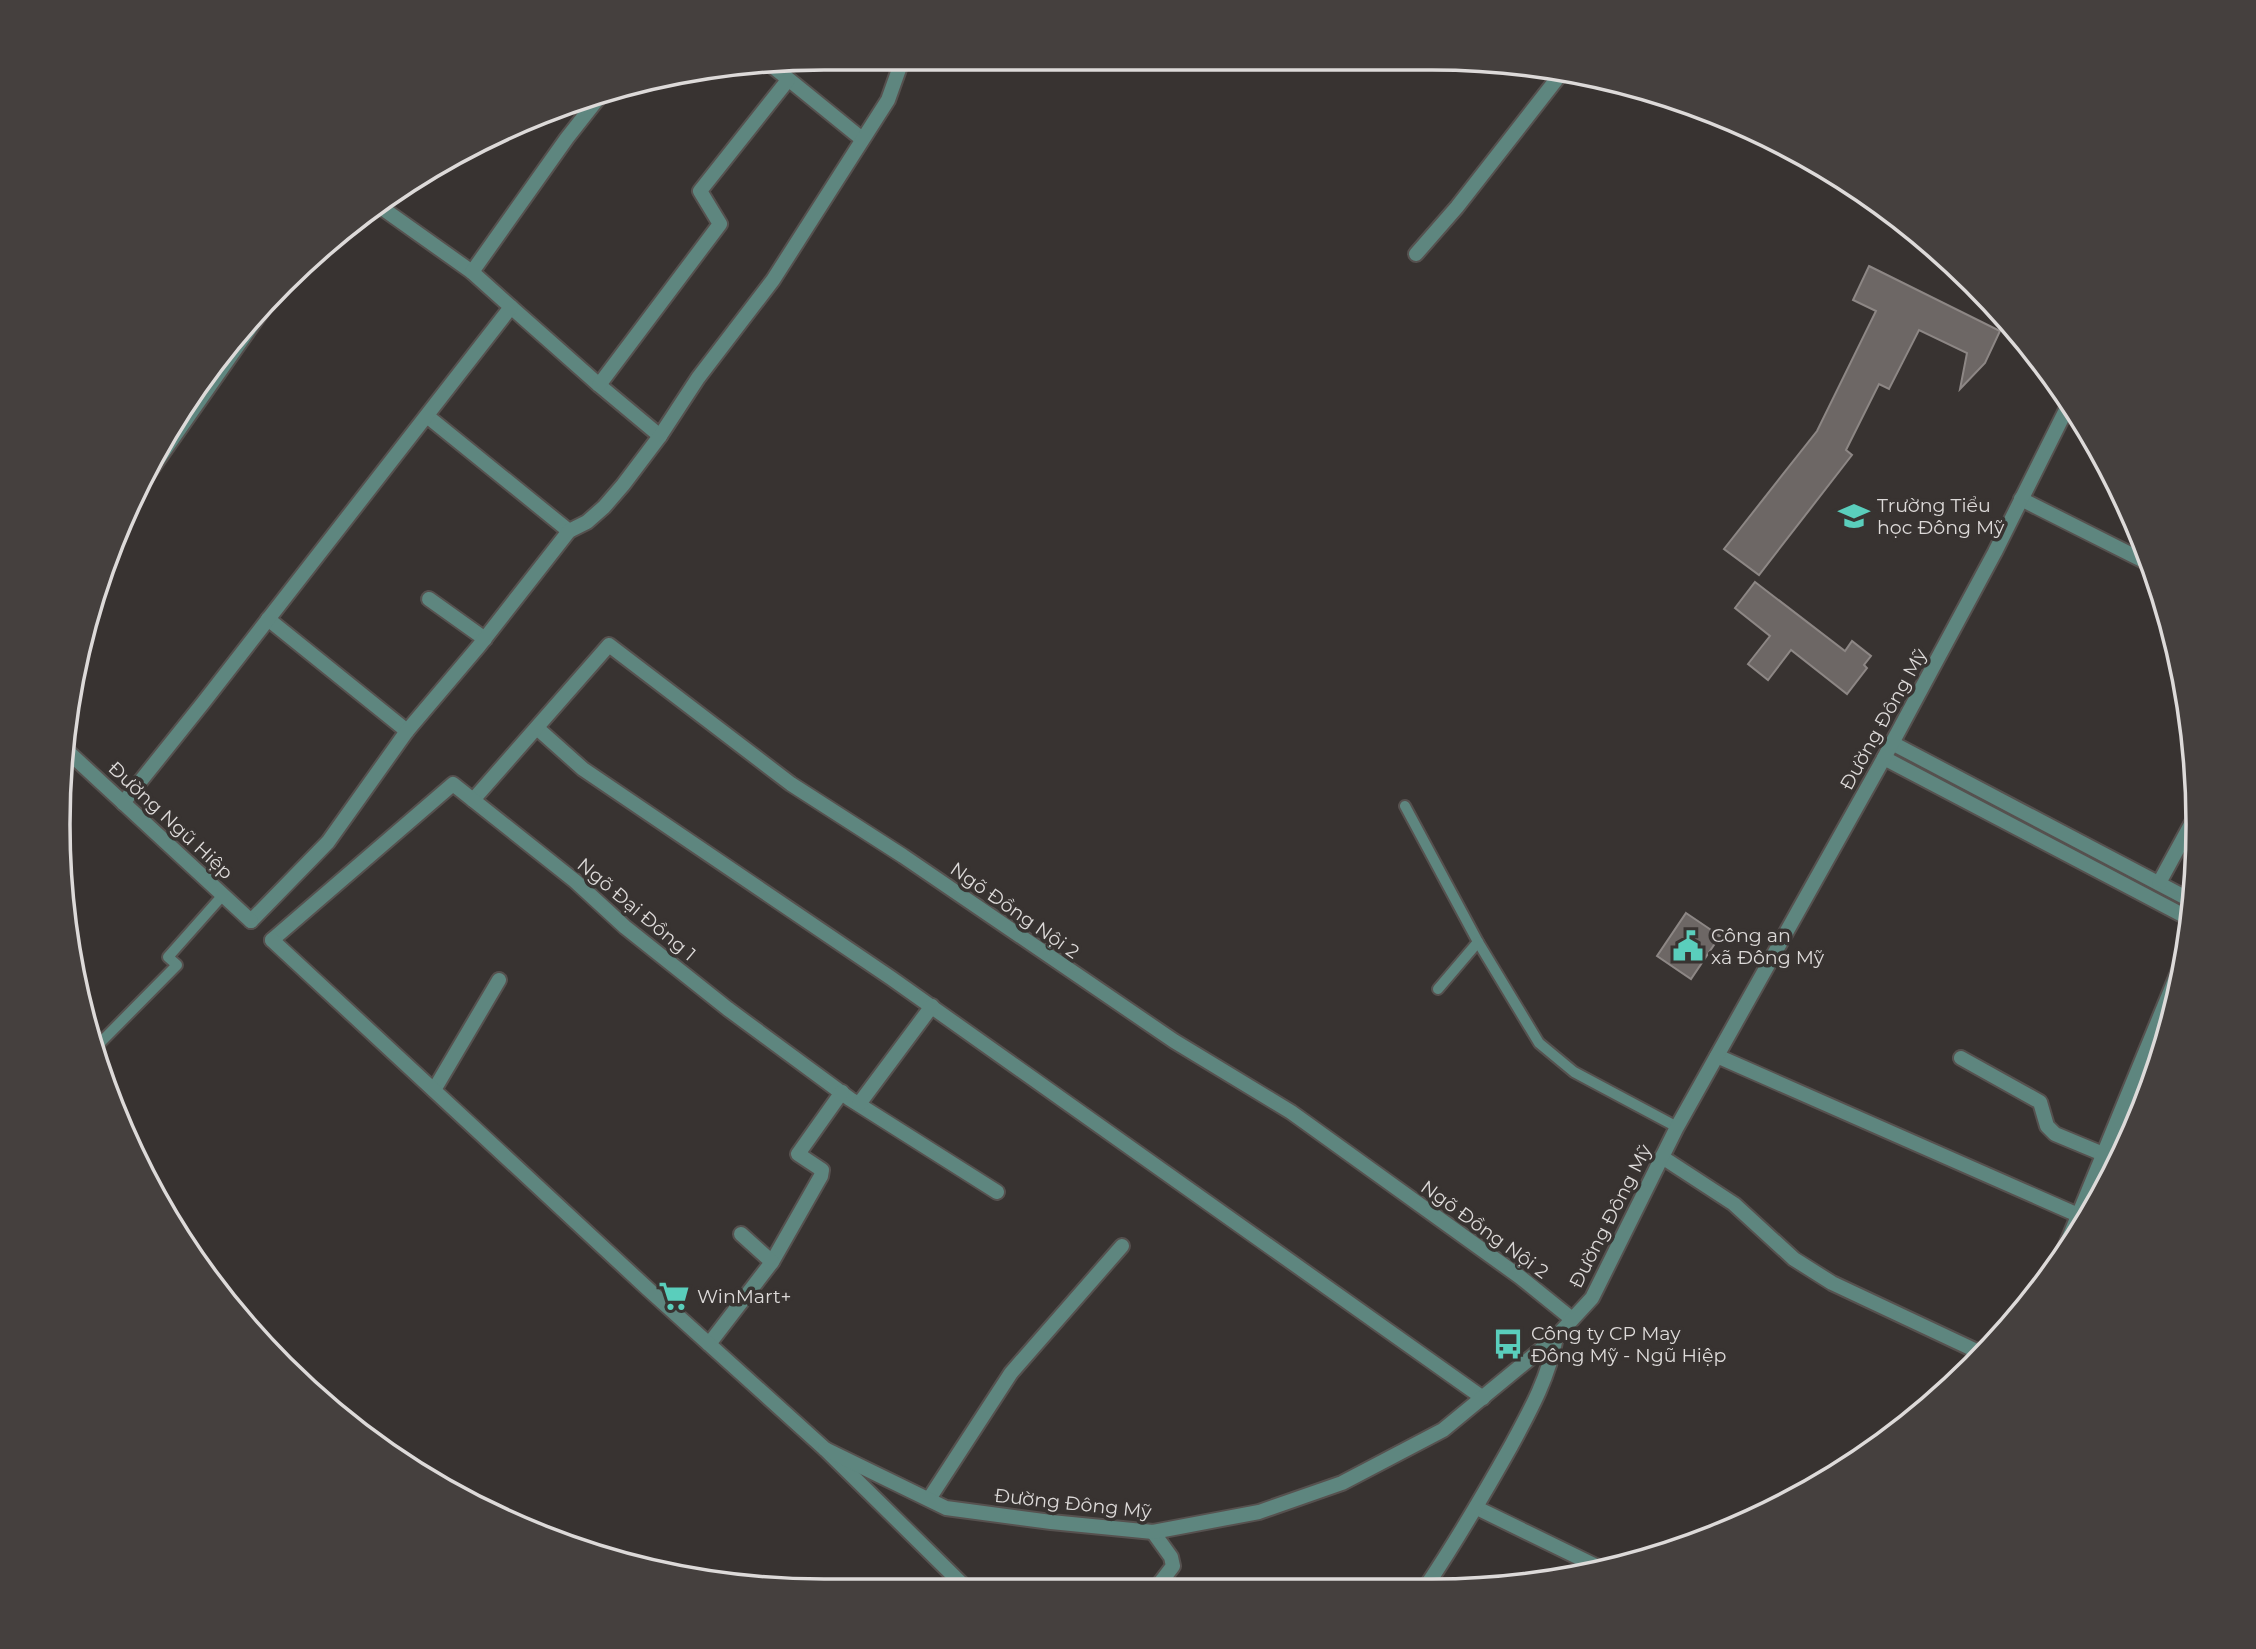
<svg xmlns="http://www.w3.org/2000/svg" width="2256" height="1649" font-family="Montserrat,sans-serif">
	<rect width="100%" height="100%" fill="#383331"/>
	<!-- building -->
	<g fill="#6d6765" stroke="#8d8785" stroke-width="2">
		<polygon points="1869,266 2000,331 1985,363 1960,389 1967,353 1919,330 1889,389 1879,384 1846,450 1852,455 1759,575 1724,549 1817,431 1876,311 1853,300"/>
		<polygon points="1755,582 1845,651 1852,641 1871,656 1864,665 1867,668 1847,694 1791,650 1768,680 1748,664 1770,636 1735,608"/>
		<polygon points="1686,913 1720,936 1691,979 1657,956"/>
	</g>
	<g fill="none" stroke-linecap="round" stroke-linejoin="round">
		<!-- service casing -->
		<g stroke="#56514f" stroke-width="14">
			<g id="service">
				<polyline points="128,506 277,293"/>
				<polyline points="1405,806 1478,942 1539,1043 1574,1072 1677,1127"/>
				<polyline points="1438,989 1478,942"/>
				<polyline points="97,1046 177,965 168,957 223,895"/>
				<polyline points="2131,1086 2147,1095"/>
			</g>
		</g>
		<!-- minor casing -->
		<g stroke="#56514f" stroke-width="18">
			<g id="minor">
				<polyline points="771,65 862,139"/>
				<polyline points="382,208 472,272"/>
				<polyline points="1416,254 1457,207 1560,75"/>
				<polyline points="511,307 599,385 660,436"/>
				<polyline points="599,385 720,224 700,191 788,80"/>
				<polyline points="427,416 569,531"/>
				<polyline points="2021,499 2148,563"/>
				<polyline points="429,599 485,639"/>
				<polyline points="268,619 407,731"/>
				<polyline points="537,728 583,769 891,978 1483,1398"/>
				<polyline points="1892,743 2192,901"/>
				<polyline points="1884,758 2192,920"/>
				<polyline points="473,800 609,645 791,784 903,856 1174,1041 1291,1112 1520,1277 1572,1319"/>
				<polyline points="123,803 203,703 511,307 472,272 567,138 604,91"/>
				<polyline points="2159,883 2195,817"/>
				<polyline points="251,921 328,842 407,731 479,646 569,531 587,522 604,507 623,485 660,436 698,378 773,280 888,100 903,58"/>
				<polyline points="272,940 453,784 575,881 625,927 728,1009 850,1099 997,1192"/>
				<polyline points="1717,1056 2078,1215"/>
				<polyline points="1961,1058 2040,1102 2047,1126 2055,1134 2103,1154"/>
				<polyline points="434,1090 499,980"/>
				<polyline points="859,1104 932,1006"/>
				<polyline points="1662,1157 1734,1204 1794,1259 1832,1283 1983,1354"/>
				<polyline points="2062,1255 2184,958"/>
				<polyline points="772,1262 821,1176 822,1170 798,1154 842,1092"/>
				<polyline points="709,1344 772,1262 741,1234"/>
				<polyline points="929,1499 1011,1373 1122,1246"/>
				<polyline points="1477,1508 1598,1567"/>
				<polyline points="1153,1532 1171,1557 1173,1566 1157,1587"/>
				<path d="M1427 1585C1457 1540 1484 1494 1511 1446 1530 1411 1549 1377 1556 1337"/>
			</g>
		</g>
		<!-- tertiary casing -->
		<g stroke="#56514f" stroke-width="18">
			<g id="tertiary">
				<polyline points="64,748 251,921"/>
				<polyline points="272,940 648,1289 825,1449 966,1588"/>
				<polyline points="825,1449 946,1508 1051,1522 1153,1532 1259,1512 1342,1483 1443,1430 1556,1337 1592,1298 1677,1127 1884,758 1995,552 2069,404"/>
			</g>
		</g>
		<!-- service -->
		<use href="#service" stroke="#5e867f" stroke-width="10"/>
		<!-- minor -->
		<use href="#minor" stroke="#5e867f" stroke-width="14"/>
		<!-- tertiary -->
		<use href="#tertiary" stroke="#5e867f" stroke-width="14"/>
	</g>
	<!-- icons -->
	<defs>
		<g id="school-bare" transform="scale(2.415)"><path d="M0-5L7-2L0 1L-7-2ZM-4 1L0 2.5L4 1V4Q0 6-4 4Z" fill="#5acebc" stroke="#383331" stroke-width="2.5" paint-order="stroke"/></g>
		<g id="civic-bare" transform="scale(2.415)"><path d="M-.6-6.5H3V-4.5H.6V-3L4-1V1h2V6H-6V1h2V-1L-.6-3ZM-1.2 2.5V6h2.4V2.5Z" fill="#5acebc" stroke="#383331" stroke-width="2.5" paint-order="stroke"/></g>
		<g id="supermarket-bare" transform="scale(2.415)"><path d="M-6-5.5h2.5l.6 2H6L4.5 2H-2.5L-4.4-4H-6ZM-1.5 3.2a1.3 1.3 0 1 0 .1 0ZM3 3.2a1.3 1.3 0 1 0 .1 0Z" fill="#5acebc" stroke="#383331" stroke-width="2.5" paint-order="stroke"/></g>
		<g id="bus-bare" transform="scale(2.415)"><path d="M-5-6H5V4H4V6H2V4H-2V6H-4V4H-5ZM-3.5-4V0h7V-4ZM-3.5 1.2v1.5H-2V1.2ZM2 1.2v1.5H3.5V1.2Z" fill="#5acebc" stroke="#383331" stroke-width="2.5" paint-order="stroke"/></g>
	</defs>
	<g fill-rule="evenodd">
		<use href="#school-bare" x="1854" y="516"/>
		<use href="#civic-bare" x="1688" y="946"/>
		<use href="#supermarket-bare" x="674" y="1296"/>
		<use href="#bus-bare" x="1508" y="1344"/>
	</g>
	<g text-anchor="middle" stroke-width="7" stroke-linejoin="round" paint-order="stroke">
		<!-- poi labels -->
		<g font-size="19" fill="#dddad9" stroke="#383331" text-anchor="start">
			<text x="1877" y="512">Trường Tiểu<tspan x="1877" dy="22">học Đông Mỹ</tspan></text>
			<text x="1711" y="942">Công an<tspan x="1711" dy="22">xã Đông Mỹ</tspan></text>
			<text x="697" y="1303">WinMart+</text>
			<text x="1531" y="1340">Công ty CP May<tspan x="1531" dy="22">Đông Mỹ - Ngũ Hiệp</tspan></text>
		</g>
		<!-- street labels -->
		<g font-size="19" fill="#dddad9" stroke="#383331">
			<text transform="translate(1883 719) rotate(-61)" y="7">Đường Đông Mỹ</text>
			<text transform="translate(171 820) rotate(43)" y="7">Đường Ngũ Hiệp</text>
			<text transform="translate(637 909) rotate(40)" y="7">Ngõ Đại Đồng 1</text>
			<text transform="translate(1015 910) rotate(35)" y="7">Ngõ Đồng Nội 2</text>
			<text transform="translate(1610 1216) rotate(-63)" y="7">Đường Đông Mỹ</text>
			<text transform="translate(1485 1229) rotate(36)" y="7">Ngõ Đồng Nội 2</text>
			<text transform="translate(1073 1503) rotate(6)" y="7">Đường Đông Mỹ</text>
		</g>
	</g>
	<!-- crop -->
	<path d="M0 0H2256V1649H0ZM824 70H1432A754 754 0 0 1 2186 824V825A754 754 0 0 1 1432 1579H824A754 754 0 0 1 70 825V824A754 754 0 0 1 824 70Z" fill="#45403e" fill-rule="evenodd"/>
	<path fill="none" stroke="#dddad9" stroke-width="3.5" d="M824 70H1432A754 754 0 0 1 2186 824V825A754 754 0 0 1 1432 1579H824A754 754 0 0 1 70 825V824A754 754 0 0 1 824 70Z"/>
</svg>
